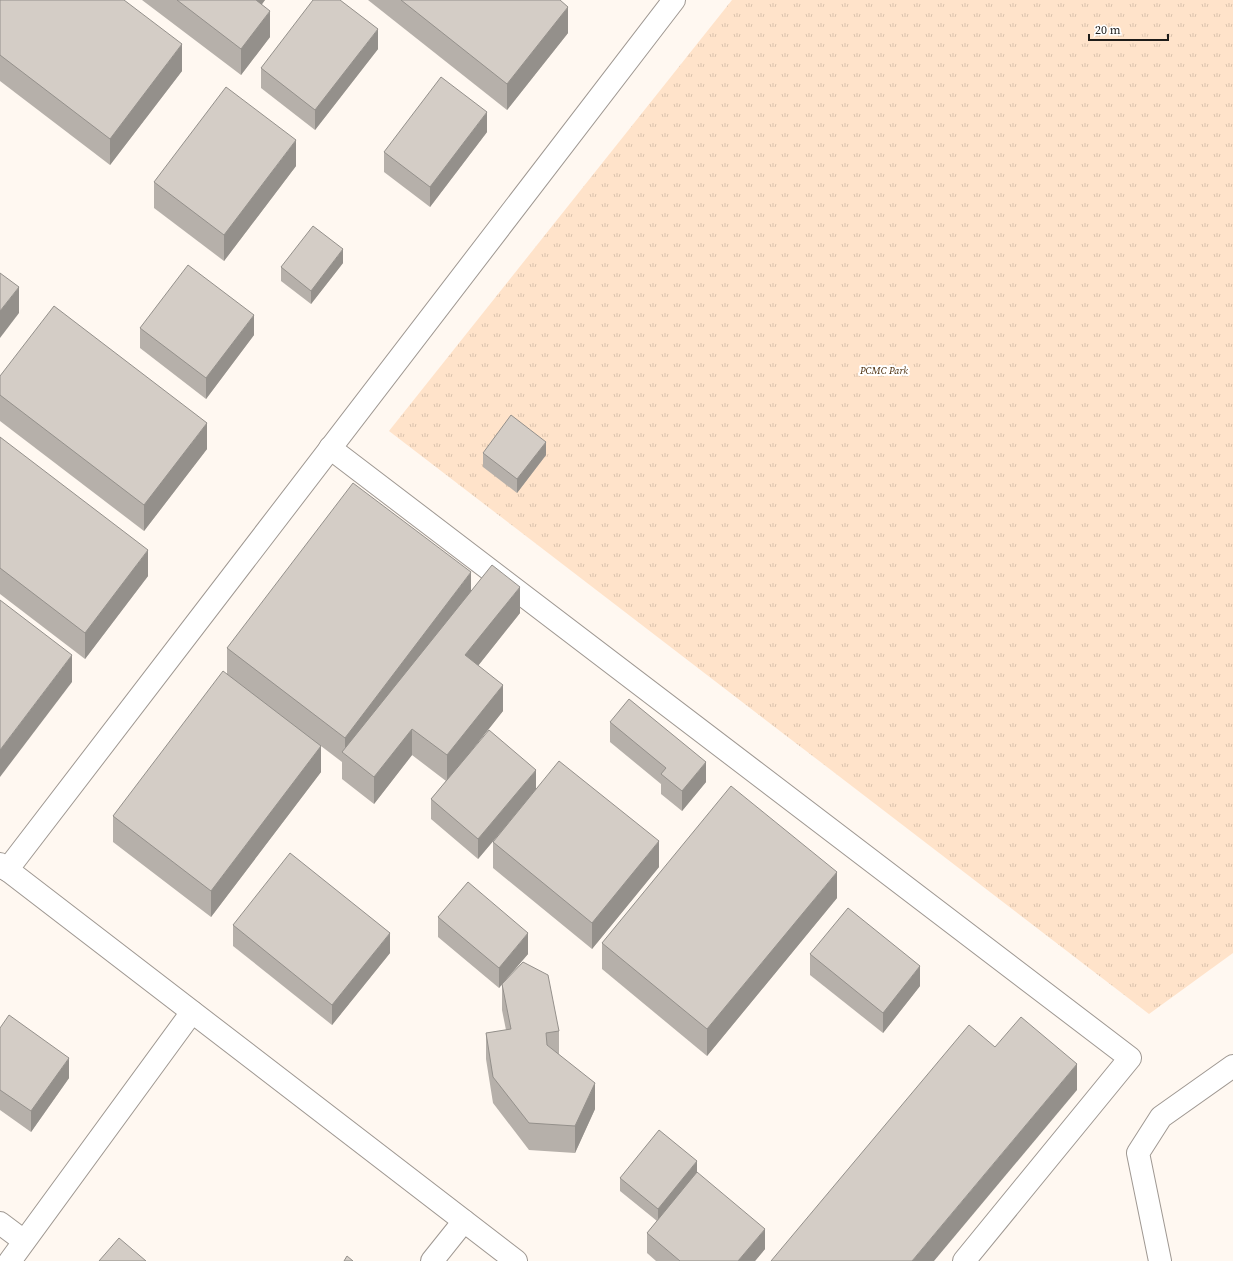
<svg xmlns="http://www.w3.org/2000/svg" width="1233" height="1261" font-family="'Source Serif 4',serif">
	<defs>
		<pattern id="park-tufts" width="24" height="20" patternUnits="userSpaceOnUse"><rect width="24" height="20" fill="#ffe3ca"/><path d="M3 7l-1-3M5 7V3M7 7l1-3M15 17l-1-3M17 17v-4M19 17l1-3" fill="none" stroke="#dac2ad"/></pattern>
	</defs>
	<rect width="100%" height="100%" fill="#fff8f1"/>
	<!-- park -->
	<polygon fill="url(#park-tufts)" points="732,0 1233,0 1233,953 1149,1014 389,431"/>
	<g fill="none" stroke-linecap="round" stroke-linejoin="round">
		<!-- minor casing -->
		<g stroke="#9f9892" stroke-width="24">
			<g id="minor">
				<polyline points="330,448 1130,1058 964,1261"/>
				<polyline points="0,864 516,1261"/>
				<polyline points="7,870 674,0"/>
				<polyline points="0,1223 24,1241"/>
				<polyline points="10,1261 192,1012"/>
				<polyline points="432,1261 464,1221"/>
				<polyline points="1160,1261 1138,1153 1161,1117 1233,1066"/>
			</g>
		</g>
		<!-- minor -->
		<use href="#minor" stroke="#fff" stroke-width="22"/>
	</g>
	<!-- wall -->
	<g fill="#b6b0aa">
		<polygon points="0,0 182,71 110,165 0,81"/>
		<polygon points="142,0 265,0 262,4 270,37 241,75"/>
		<polygon points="368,0 560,0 568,33 507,110"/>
		<polygon points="378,49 315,130 261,88 261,68"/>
		<polygon points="487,132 430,207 384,172 384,152"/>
		<polygon points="296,166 224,261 154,208 154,182"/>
		<polygon points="343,263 311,304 281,281 281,267"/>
		<polygon points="140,328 254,335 206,399 140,348"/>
		<polygon points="0,376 207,449 144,531 0,421"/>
		<polygon points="0,437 148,576 85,659 0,594"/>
		<polygon points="483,453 546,455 517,493 483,467"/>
		<polygon points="471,591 520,613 478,666 503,711 470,752 536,789 659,867 592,949 493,868 493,842 500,833 478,859 431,819 431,799 446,781 412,755 374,804 342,779 342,762 321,746 321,772 211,917 113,842 113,816 227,674 227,648"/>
		<polygon points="610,722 706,782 682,811 661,794 661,784 610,742"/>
		<polygon points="837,898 707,1056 602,969 602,943"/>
		<polygon points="438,917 528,954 506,979 559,1031 559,1054 595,1109 575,1153 529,1150 493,1103 486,1059 486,1033 506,1030 502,1010 502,984 499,988 438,937"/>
		<polygon points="233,925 390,953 332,1025 233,946"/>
		<polygon points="810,954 920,986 883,1033 810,975"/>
		<polygon points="0,1028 69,1078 31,1132 0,1110"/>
		<polygon points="697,1173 765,1249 755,1261 656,1261 647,1253 647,1233 657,1221 620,1191 620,1178"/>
	</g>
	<!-- shaded-wall -->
	<g fill="#94908b">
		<polygon points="256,0 265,0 256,12"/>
		<polygon points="568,7 568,33 507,110 507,84"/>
		<polygon points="270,11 270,37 241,75 241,49"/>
		<polygon points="378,29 378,49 315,130 315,110"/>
		<polygon points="182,44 182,71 110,165 110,139"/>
		<polygon points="487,112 487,132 430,207 430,187"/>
		<polygon points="296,140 296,166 224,261 224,235"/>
		<polygon points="343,249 343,263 311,304 311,291"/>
		<polygon points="19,287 19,313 0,338 0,311"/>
		<polygon points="254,315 254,335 206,399 206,378"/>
		<polygon points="207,423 207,449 144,531 144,505"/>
		<polygon points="546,442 546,455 517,493 517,479"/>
		<polygon points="148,550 148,576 85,659 85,633"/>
		<polygon points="471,572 471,599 345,754 345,738"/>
		<polygon points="520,587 520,613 465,682 465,655"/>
		<polygon points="72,655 72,682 0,777 0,750"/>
		<polygon points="503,685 503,711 447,782 447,755"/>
		<polygon points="412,729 412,755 374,804 374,777"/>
		<polygon points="321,746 321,772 211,917 211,891"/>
		<polygon points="706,762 706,782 682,811 682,791"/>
		<polygon points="536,770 536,790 478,859 478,839"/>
		<polygon points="659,841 659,867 592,949 592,923"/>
		<polygon points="837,872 837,898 707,1056 707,1029"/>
		<polygon points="390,933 390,953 332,1025 332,1005"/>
		<polygon points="528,933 528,954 499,988 499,968"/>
		<polygon points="920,966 920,986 883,1033 883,1013"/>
		<polygon points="69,1058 69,1078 31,1132 31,1111"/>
		<polygon points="1077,1064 1077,1090 934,1261 912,1261"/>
		<polygon points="595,1083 595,1109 575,1153 575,1126"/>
		<polygon points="697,1161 697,1174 658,1222 658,1209"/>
		<polygon points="765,1229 765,1249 755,1261 738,1261"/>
	</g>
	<!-- building -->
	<g fill="#d4cdc6" stroke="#94908b">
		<polygon points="0,0 124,0 182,44 110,139 0,55"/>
		<polygon points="177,0 256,0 270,11 241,49"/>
		<polygon points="313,0 340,0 378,29 315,110 261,68"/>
		<polygon points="401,0 560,0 568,7 507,84"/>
		<polygon points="441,77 487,112 430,187 384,152"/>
		<polygon points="226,87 296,140 224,235 154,182"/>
		<polygon points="313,226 343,249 311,291 281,267"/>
		<polygon points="188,265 254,315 206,378 140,328"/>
		<polygon points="0,273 19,287 0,311"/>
		<polygon points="54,306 207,423 144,505 0,395 0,376"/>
		<polygon points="511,415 546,442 517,479 483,453"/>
		<polygon points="0,437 148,550 85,633 0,568"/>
		<polygon points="353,483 471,572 345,738 227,648"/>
		<polygon points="492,565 520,587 465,655 503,685 447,755 412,729 374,777 342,752"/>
		<polygon points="0,600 72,655 0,750"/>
		<polygon points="223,671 321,746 211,891 113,816"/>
		<polygon points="629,699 706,762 682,791 661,774 666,768 610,722"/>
		<polygon points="489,730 536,770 478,839 431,799"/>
		<polygon points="559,761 659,841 592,923 493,842"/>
		<polygon points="731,786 837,872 707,1029 602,943"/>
		<polygon points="290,853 390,933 332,1005 233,925"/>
		<polygon points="468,882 528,933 499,968 438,917"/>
		<polygon points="848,908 920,966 883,1013 810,954"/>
		<polygon points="523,962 548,975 559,1031 546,1033 547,1045 595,1083 575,1126 529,1123 493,1077 486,1033 511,1029 502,984"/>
		<polygon points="9,1015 69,1058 31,1111 0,1090 0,1028"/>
		<polygon points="1021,1017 1077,1064 912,1261 771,1261 969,1025 995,1047"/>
		<polygon points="659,1130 697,1161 658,1209 620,1178"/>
		<polygon points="697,1172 765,1229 738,1261 680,1261 647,1233"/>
		<polygon points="119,1238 146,1261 99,1261"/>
		<polygon points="347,1256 353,1261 344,1261"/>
	</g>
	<g text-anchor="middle" stroke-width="4" stroke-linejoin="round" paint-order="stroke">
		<!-- park labels -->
		<g font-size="10" font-style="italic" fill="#4c2e0c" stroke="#fff">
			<text x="884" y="374">PCMC Park</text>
		</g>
	</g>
	<!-- scale -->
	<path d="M1089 34v6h79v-6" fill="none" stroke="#1e1c19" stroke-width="2"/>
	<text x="1095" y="34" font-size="12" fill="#1e1c19" stroke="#ffffff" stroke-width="3" paint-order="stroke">20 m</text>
</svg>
